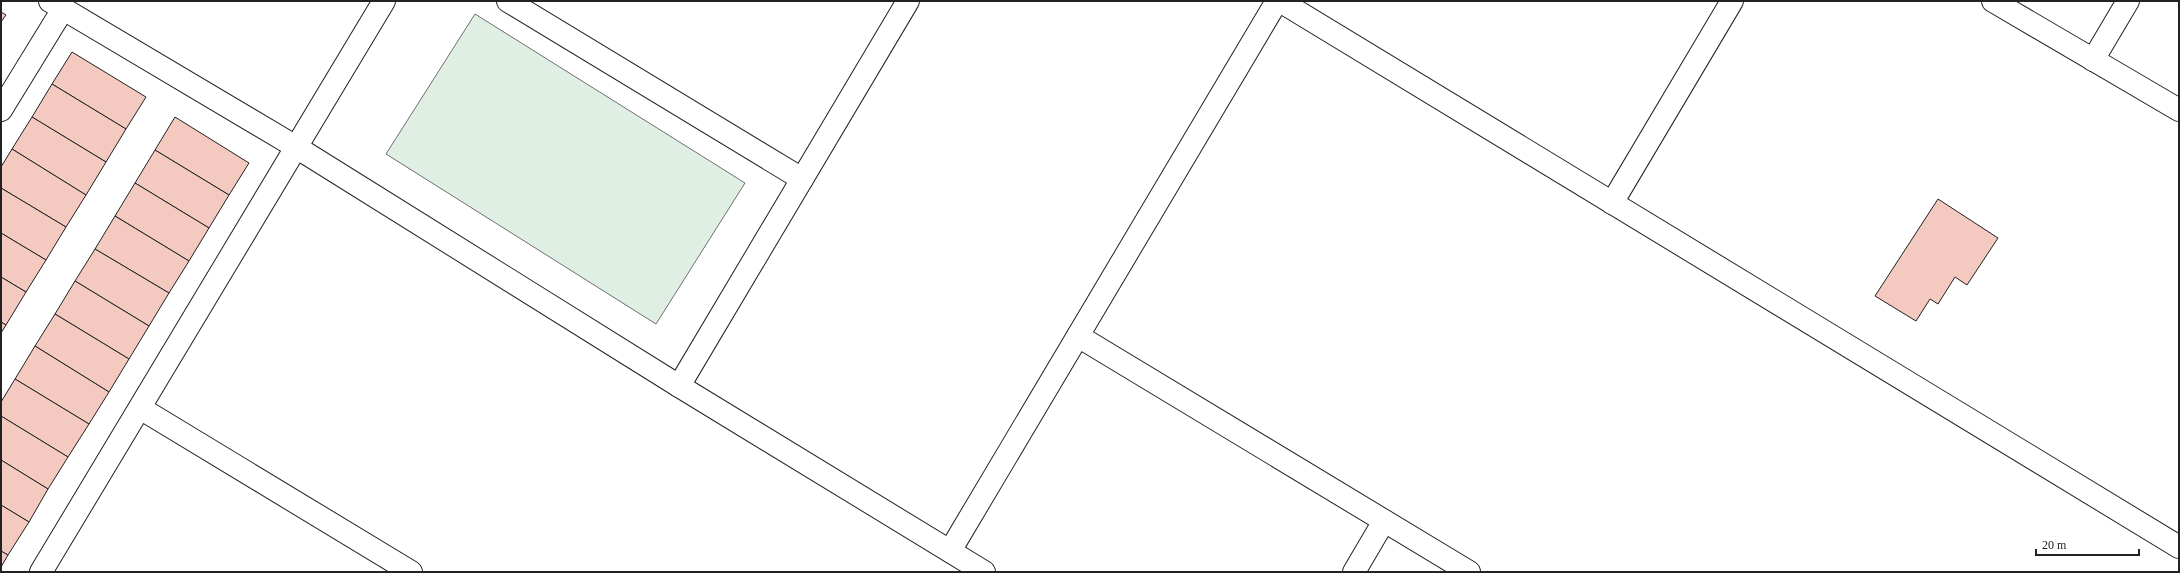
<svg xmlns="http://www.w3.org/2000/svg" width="2180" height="573" font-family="Georgia,serif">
	<rect width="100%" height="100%" fill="#fff"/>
	<!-- green -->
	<polygon fill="#e0efe3" stroke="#6f6f6f" points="475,14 745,183 656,324 386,154"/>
	<!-- building -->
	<g fill="#f3c9c0" stroke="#222">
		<polygon points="1,12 6,15 1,22"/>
		<polygon points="72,52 146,97 126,129 52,84"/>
		<polygon points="52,84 126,129 106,162 32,117"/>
		<polygon points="32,117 106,162 86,195 12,149"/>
		<polygon points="175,117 249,163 229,195 155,150"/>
		<polygon points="12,149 86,195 66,227 1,188 1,167"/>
		<polygon points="155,150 229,195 209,228 135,183"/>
		<polygon points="135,183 209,228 189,261 115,216"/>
		<polygon points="1,188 66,227 46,260 1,233"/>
		<polygon points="1938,199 1998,238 1967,285 1955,277 1938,304 1930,299 1916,321 1875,296"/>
		<polygon points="115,216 189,261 169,293 95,249"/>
		<polygon points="1,233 46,260 26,292 1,277"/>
		<polygon points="95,249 169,293 149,326 75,281"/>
		<polygon points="1,277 26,292 6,325 1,322"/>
		<polygon points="75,281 149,326 129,359 55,314"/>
		<polygon points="55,314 129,359 109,392 35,346"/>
		<polygon points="1,322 6,325 1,333"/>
		<polygon points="35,346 109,392 89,424 15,379"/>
		<polygon points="15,379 89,424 68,457 1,416 1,402"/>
		<polygon points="1,416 68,457 48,489 1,460"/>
		<polygon points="1,460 48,489 29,522 1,505"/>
		<polygon points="1,505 29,522 8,555 1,551"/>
		<polygon points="1,551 8,555 1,567"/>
	</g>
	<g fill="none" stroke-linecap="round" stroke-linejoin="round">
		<!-- street casing -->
		<g stroke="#222" stroke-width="24">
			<g id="street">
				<polyline points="50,1 296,147 679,386 984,572"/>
				<polyline points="508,1 802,179"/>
				<polyline points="1280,1 2179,547"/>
				<polyline points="1993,1 2179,110"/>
				<polyline points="2093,60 2128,1"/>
				<polyline points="1,110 63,9"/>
				<polyline points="1612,203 1732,1"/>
				<polyline points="1078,336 1469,572"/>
				<polyline points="679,386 908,1"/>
				<polyline points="140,408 411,572"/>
				<polyline points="950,551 1277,1"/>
				<polyline points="41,572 384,1"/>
				<polyline points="1354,572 1384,521"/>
			</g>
		</g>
		<!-- street -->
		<use href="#street" stroke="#fff" stroke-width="22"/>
	</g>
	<!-- border -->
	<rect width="2180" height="573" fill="none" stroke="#222222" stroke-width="4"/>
	<!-- scale -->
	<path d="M2036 549v6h103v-6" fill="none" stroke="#222222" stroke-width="2"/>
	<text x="2042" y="549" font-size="12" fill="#222222" stroke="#ffffff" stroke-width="3" paint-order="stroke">20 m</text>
</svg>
